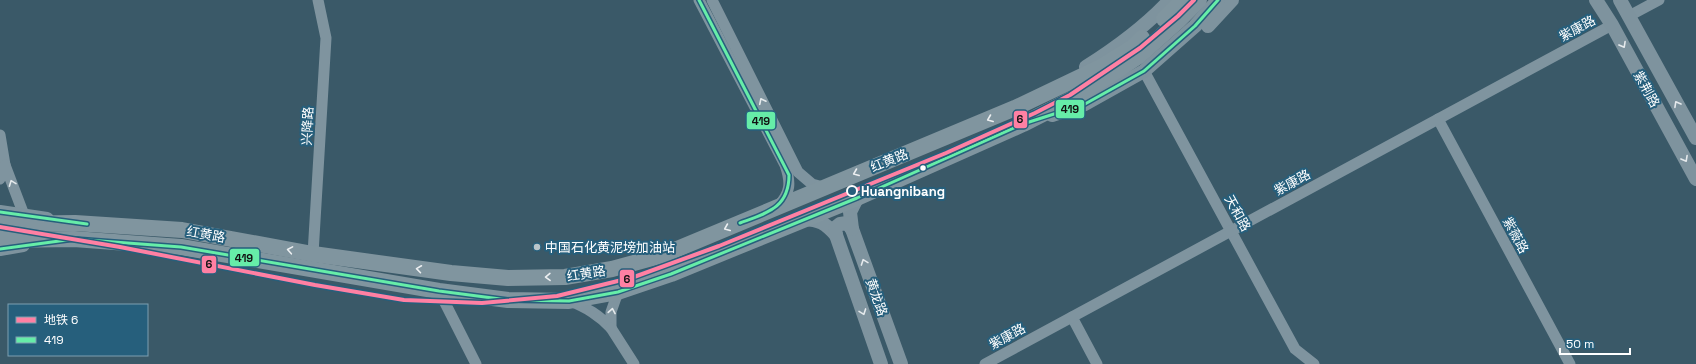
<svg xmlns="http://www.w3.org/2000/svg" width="1696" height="364" font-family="'Space Grotesk','Noto Sans SC',sans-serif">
	<rect width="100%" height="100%" fill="#3a5968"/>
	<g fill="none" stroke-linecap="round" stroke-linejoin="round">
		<!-- minor -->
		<g stroke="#7f949f" stroke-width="11">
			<path d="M699 0 785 165C791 182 791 193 778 206"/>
			<polyline points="712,0 798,172 812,184 823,187"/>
			<polyline points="1629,16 1659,0"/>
			<polyline points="1144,71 1295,349 1314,364"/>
			<polyline points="1438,119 1570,364"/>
			<polyline points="0,135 5,165"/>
			<polyline points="0,179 5,165 24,215"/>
			<polyline points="313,254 326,38 318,0"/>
			<polyline points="439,291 476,364"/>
			<path d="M570 301C587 308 599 315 611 328V312L618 292"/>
			<polyline points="1072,317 1097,364"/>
			<polyline points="611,328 634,364"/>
			<polyline points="985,364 1612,25"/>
		</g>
		<!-- major -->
		<g stroke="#7e939e" stroke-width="14">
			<polyline points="1596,0 1612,25 1696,179"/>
			<polyline points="1620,0 1696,138"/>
			<polyline points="1208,26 1232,0"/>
			<path d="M1086 67C1116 48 1146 26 1170 0"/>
			<polyline points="1052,115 1085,104 1144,71 1195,26 1218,0"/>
			<polyline points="857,198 850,212 852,229 901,364"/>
			<polyline points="0,212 47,219"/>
			<path d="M804 219C820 220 825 223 836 235"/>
			<polyline points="852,229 847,223 840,224 835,228 836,235 881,364"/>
			<polyline points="0,249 23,245"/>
		</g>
		<!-- highway -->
		<g stroke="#80959f" stroke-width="16">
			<polyline points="1164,19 1183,0"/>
			<polyline points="0,224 75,223 182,230 313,254 451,273 508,278 565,277 612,269 663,255 1015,108 1101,67 1133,47 1142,38"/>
			<polyline points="0,240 74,239 181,247 439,291 508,300 569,301 618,292 671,274 857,198 1023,124 1076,97 1139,56 1178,21 1199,0"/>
		</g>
		<!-- bus-1 casing -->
		<g stroke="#265f7c" stroke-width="6">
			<g id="bus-1">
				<path d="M699 0 789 175C789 208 767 213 740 223"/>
				<polyline points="0,212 87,224"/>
				<polyline points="0,249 74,239 181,247 439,291 508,300 569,301 618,292 671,274 857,198 1023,124 1085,104 1144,71 1195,26 1218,0"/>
			</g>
		</g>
		<!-- bus-1 -->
		<use href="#bus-1" stroke="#66eda8" stroke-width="3"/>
		<!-- metro-1 casing -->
		<g stroke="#265f7c" stroke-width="7">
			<polyline id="metro-1" points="0,227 120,247 315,285 404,300 482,303 557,296 634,277 719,246 946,153 1035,113 1070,95 1140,48 1178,16 1194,0"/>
		</g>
		<!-- metro-1 -->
		<use href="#metro-1" stroke="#ff80a3" stroke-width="4"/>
	</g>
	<!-- one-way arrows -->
	<defs><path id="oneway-chevron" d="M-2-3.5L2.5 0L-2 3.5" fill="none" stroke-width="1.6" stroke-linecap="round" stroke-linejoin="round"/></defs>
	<g stroke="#e5e9ec">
		<use href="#oneway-chevron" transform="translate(1623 45) rotate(61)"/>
		<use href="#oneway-chevron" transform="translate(1677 104) rotate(-119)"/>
		<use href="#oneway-chevron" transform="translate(1685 159) rotate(61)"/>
		<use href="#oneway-chevron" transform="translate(864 262) rotate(-110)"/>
		<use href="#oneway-chevron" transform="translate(863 312) rotate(70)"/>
	</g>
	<g stroke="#e5eaec">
		<use href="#oneway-chevron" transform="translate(762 101) rotate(-116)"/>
		<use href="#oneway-chevron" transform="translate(12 183) rotate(-111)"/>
		<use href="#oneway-chevron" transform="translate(612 311) rotate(-80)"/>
	</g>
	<g stroke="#eceff1">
		<use href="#oneway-chevron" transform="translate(990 119) rotate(158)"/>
		<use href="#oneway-chevron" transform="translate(856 173) rotate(158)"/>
		<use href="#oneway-chevron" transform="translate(727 228) rotate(157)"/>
		<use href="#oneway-chevron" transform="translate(290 250) rotate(-170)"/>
		<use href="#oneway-chevron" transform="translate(419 269) rotate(-172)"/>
		<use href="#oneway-chevron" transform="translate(548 277) rotate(179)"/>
	</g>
	<!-- markers -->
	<circle fill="#fff" stroke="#265f7c" stroke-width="1.5" cx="923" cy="168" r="3.5"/>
	<circle fill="#265f7c" stroke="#fff" stroke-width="2" cx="852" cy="191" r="5"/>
	<circle fill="#bac5ca" stroke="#265f7c" stroke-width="1.5" cx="537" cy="247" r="4"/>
	<g text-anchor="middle" stroke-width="4" stroke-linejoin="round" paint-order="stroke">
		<!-- street labels -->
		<g font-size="13" fill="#fff" stroke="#265f7c">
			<text transform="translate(1577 28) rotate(-28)" y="5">紫康路</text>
			<text transform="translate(1647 89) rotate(61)" y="5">紫荆路</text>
			<text transform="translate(307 126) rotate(-87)" y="5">兴降路</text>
			<text transform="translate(889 160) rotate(-22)" y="5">红黄路</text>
			<text transform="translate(1292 182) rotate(-28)" y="5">紫康路</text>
			<text transform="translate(1238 213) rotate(61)" y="5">天和路</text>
			<text transform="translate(206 234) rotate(10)" y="5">红黄路</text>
			<text transform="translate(1516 235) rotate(62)" y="5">紫薇路</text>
			<text transform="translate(586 273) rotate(-9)" y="5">红黄路</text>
			<text transform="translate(877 297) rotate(70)" y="5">黄龙路</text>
			<text transform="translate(1007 336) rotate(-28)" y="5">紫康路</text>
		</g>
		<!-- stop labels -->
		<g font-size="13" font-weight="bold" fill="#fff" stroke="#265f7c" text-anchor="start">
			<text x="861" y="196">Huangnibang</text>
		</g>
		<!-- poi labels -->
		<g font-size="13" fill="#fff" stroke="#265f7c" text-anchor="start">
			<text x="545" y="252">中国石化黄泥塝加油站</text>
		</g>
	</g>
	<g stroke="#265f7c" stroke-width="1.5">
		<rect x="1055" y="99" width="30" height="20" rx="4" fill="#66eda8"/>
		<rect x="1013" y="110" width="15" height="19" rx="4" fill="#ff80a3"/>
		<rect x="746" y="111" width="30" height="19" rx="4" fill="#66eda8"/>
		<rect x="229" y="248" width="31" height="19" rx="4" fill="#66eda8"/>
		<rect x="201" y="255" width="16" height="19" rx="4" fill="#ff80a3"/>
		<rect x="619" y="269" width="16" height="19" rx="4" fill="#ff80a3"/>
	</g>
	<g font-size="11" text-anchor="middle" font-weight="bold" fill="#111">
		<text x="1070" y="113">419</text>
		<text x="1020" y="123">6</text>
		<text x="761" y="125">419</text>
		<text x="244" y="262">419</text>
		<text x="209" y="268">6</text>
		<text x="627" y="283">6</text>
	</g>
	<!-- legend -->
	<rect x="8" y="304" width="140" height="52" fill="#265f7c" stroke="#7d9fb0"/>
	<rect x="16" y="317" width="20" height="6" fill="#ff80a3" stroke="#7d9fb0"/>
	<text x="44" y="324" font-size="12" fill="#ffffff">地铁 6</text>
	<rect x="16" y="337" width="20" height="6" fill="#66eda8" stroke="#7d9fb0"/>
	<text x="44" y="344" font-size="12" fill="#ffffff">419</text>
	<!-- scale -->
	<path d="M1560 348v6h70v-6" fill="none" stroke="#ffffff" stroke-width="2"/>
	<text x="1566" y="348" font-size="12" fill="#ffffff" stroke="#265f7c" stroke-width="3" paint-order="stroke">50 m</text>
</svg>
